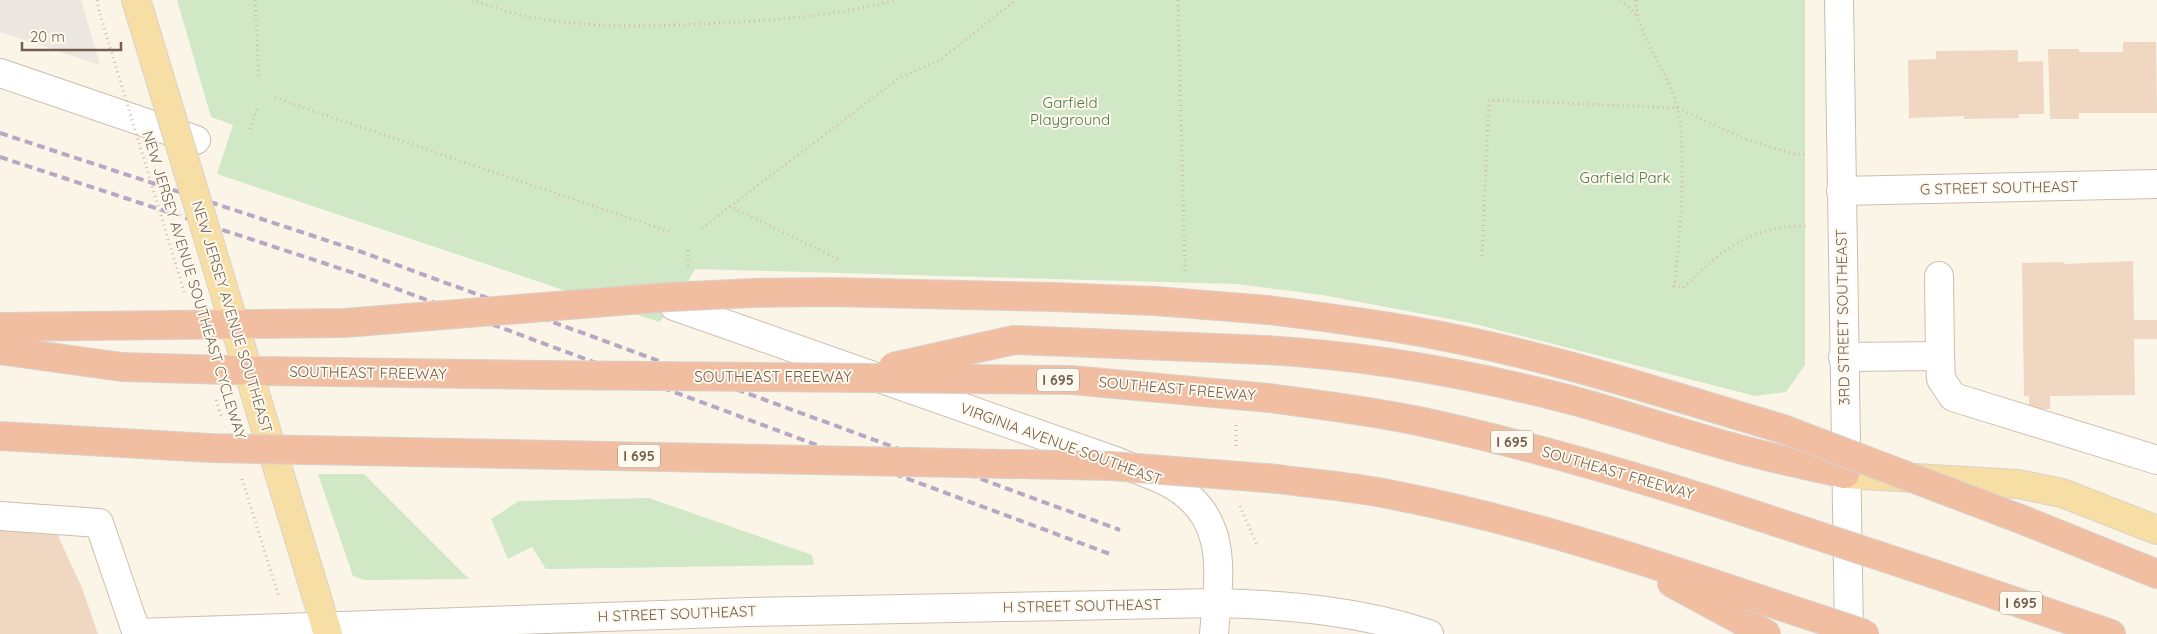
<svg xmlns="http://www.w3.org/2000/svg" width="2157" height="634" font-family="Quicksand,sans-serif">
	<rect width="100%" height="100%" fill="#fbf5e8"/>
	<!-- industrial -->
	<polygon fill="#ece7e1" points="0,0 81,0 100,65 0,32"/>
	<!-- green -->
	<g fill="#d1e8c7">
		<polygon points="177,0 1805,0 1805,365 1786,392 1755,396 1471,323 1322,295 1237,284 695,269 674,306 659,322 217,174 233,125 211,117"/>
		<polygon points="318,474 364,474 469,579 365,580 353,576"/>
		<polygon points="649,498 812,555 814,565 546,569 532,547 508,559 491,519 519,501"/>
	</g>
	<!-- building -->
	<g fill="#efd7c1">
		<polygon points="2123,42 2156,42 2157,113 2079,113 2079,119 2050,119 2048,49 2079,49 2079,52 2123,52"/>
		<polygon points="2018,50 2018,62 2043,61 2044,114 2019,114 2019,118 1964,119 1964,116 1909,118 1908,60 1936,59 1936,51"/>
		<polygon points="2133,261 2134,320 2157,320 2157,339 2134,339 2135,395 2050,396 2050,409 2029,409 2029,396 2024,396 2022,263 2064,262 2064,264"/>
		<polygon points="54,527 82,588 98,634 0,634 0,529"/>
	</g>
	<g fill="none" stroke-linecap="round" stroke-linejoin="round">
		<!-- minor casing -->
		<g stroke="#cdbeae" stroke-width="30">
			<g id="minor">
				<polyline points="1839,0 1849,634"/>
				<polyline points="0,73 196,140"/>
				<polyline points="1841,191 2157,184"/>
				<polyline points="1939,276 1940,356"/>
				<path d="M674 306 1118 462C1134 469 1151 474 1167 482 1231 515 1219 574 1214 634"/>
				<polyline points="1843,357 1940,356 1941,379 1953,397 2157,460"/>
				<polyline points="0,516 99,523 137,634"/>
				<path d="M137 633 750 612 1217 603C1290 605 1359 611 1429 634"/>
			</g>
		</g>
		<!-- major casing -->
		<g stroke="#d8d2cd" stroke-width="30">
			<g id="major">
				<polyline points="136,0 145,29"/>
				<polyline points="260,410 328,634"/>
				<polyline points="1845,474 2018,484 2062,493 2157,530"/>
			</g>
		</g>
		<!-- highway casing -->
		<g stroke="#d8d2cd" stroke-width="30">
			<g id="highway">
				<path d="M1268 310C1324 317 1380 324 1436 335 1553 357 1668 395 1783 429"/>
				<path d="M1266 350C1373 356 1472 374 1575 401 1626 415 1677 432 1728 446 1766 457 1806 465 1845 474"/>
				<path d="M1269 398C1321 405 1373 411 1423 422 1534 446 1642 478 1749 513"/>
				<path d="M1278 479C1315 484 1352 487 1388 494 1512 518 1631 556 1750 596"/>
				<polyline points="2023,520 2157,574"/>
				<polyline points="1931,573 2111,634"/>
				<polyline points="1672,583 1766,634"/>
			</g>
		</g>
		<!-- path -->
		<g stroke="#d4bba4" stroke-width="3" stroke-dasharray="1 4" stroke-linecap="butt">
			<polyline points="97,0 100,14"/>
			<polyline points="255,0 259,79"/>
			<path d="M472 0C495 8 518 15 541 19 600 29 661 26 720 23 779 20 838 15 896 0"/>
			<polyline points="1178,0 1185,272"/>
			<polyline points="1621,0 1636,15"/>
			<path d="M1636 0C1637 39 1668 70 1677 106 1681 123 1682 143 1682 160 1683 203 1679 244 1674 286L1683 288C1708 263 1738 236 1773 229 1785 226 1797 227 1808 226"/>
			<polyline points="275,98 673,233"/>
			<polyline points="250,129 258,107"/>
			<polyline points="729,206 840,260"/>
			<polyline points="702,228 899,78 940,60 1016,0"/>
			<polyline points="1482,256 1489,100 1678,108 1744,139 1795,154 1807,155"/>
			<polyline points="688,266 688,250"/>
			<polyline points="219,410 222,419"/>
			<polyline points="1236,446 1236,425"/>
			<polyline points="242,479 279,597"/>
			<polyline points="1240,506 1257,545"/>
		</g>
		<!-- minor -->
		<use href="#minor" stroke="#fff" stroke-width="28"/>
		<!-- major -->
		<use href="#major" stroke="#f6dea4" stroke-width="28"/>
		<!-- highway -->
		<use href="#highway" stroke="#f2bea2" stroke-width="28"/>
		<!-- rail -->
		<g stroke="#b9a6c5" stroke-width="4" stroke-dasharray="8 5" stroke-linecap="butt">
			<polyline points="0,133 359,251 1120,530"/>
			<polyline points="0,157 354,273 1110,554"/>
		</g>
		<!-- major-bridge casing -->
		<g stroke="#d8d2cd" stroke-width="30" stroke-linecap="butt">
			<polyline id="major-bridge" points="145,29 260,410"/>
		</g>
		<!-- highway-bridge casing -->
		<g stroke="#d8d2cd" stroke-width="30" stroke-linecap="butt">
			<g id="highway-bridge">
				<polyline points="0,327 344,323 669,297 752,293 831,292 1054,297 1155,301 1268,310"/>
				<polyline points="0,350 122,367 261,371 544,375 1071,380 1269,398"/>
				<polyline points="893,367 1014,340 1266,350"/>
				<polyline points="1783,429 2023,520"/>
				<polyline points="0,436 210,448 1111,466 1278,479"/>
				<polyline points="1749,513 1931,573"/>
				<polyline points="1750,596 1865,634"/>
			</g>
		</g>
		<!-- path-bridge -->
		<g stroke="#d4bba4" stroke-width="3" stroke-dasharray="1 4" stroke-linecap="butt">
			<polyline points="100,14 185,295"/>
			<polyline points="216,400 219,410"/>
		</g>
		<!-- major-bridge -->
		<use href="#major-bridge" stroke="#f6dea4" stroke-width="28"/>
		<!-- highway-bridge -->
		<use href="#highway-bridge" stroke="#f2bea2" stroke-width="28"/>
	</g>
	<g text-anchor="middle" stroke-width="4" stroke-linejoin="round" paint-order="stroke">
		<!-- shield labels -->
		<g fill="#fef9ee" stroke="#9d8c7d" stroke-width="1">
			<rect x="1037" y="368.5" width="42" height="23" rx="4"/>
			<rect x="1491" y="430.5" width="42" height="23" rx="4"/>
			<rect x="618" y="444.5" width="42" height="23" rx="4"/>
			<rect x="2000" y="591.5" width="42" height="23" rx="4"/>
		</g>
		<g font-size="14" font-weight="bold" fill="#745e4d">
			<text x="1058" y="385">I 695</text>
			<text x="1512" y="447">I 695</text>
			<text x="639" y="461">I 695</text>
			<text x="2021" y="608">I 695</text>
		</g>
		<!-- park labels -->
		<g font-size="15" fill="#507946" stroke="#fef9ee">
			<text x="1070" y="108">Garfield<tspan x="1070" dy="17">Playground</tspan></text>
			<text x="1625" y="183">Garfield Park</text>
		</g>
		<!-- street labels -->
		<g font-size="15" fill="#745e4d" stroke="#fef9ee">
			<text transform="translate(1999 188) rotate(-1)" y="5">G STREET SOUTHEAST</text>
			<text transform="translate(194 285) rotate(73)" y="5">NEW JERSEY AVENUE SOUTHEAST CYCLEWAY</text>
			<text transform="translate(232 317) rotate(73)" y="5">NEW JERSEY AVENUE SOUTHEAST</text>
			<text transform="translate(1843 317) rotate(-91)" y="5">3RD STREET SOUTHEAST</text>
			<text transform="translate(368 373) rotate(1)" y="5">SOUTHEAST FREEWAY</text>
			<text x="773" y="382">SOUTHEAST FREEWAY</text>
			<text transform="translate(1177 389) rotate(5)" y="5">SOUTHEAST FREEWAY</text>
			<text transform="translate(1061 444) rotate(20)" y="5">VIRGINIA AVENUE SOUTHEAST</text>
			<text transform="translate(1618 473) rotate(16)" y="5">SOUTHEAST FREEWAY</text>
			<text transform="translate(1082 606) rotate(-1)" y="5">H STREET SOUTHEAST</text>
			<text transform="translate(677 614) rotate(-2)" y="5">H STREET SOUTHEAST</text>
		</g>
	</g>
	<!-- scale -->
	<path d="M22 42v8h99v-8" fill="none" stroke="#745e4d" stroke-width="2.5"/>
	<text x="30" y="42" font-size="15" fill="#745e4d" stroke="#fef9ee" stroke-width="4" paint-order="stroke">20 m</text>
</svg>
